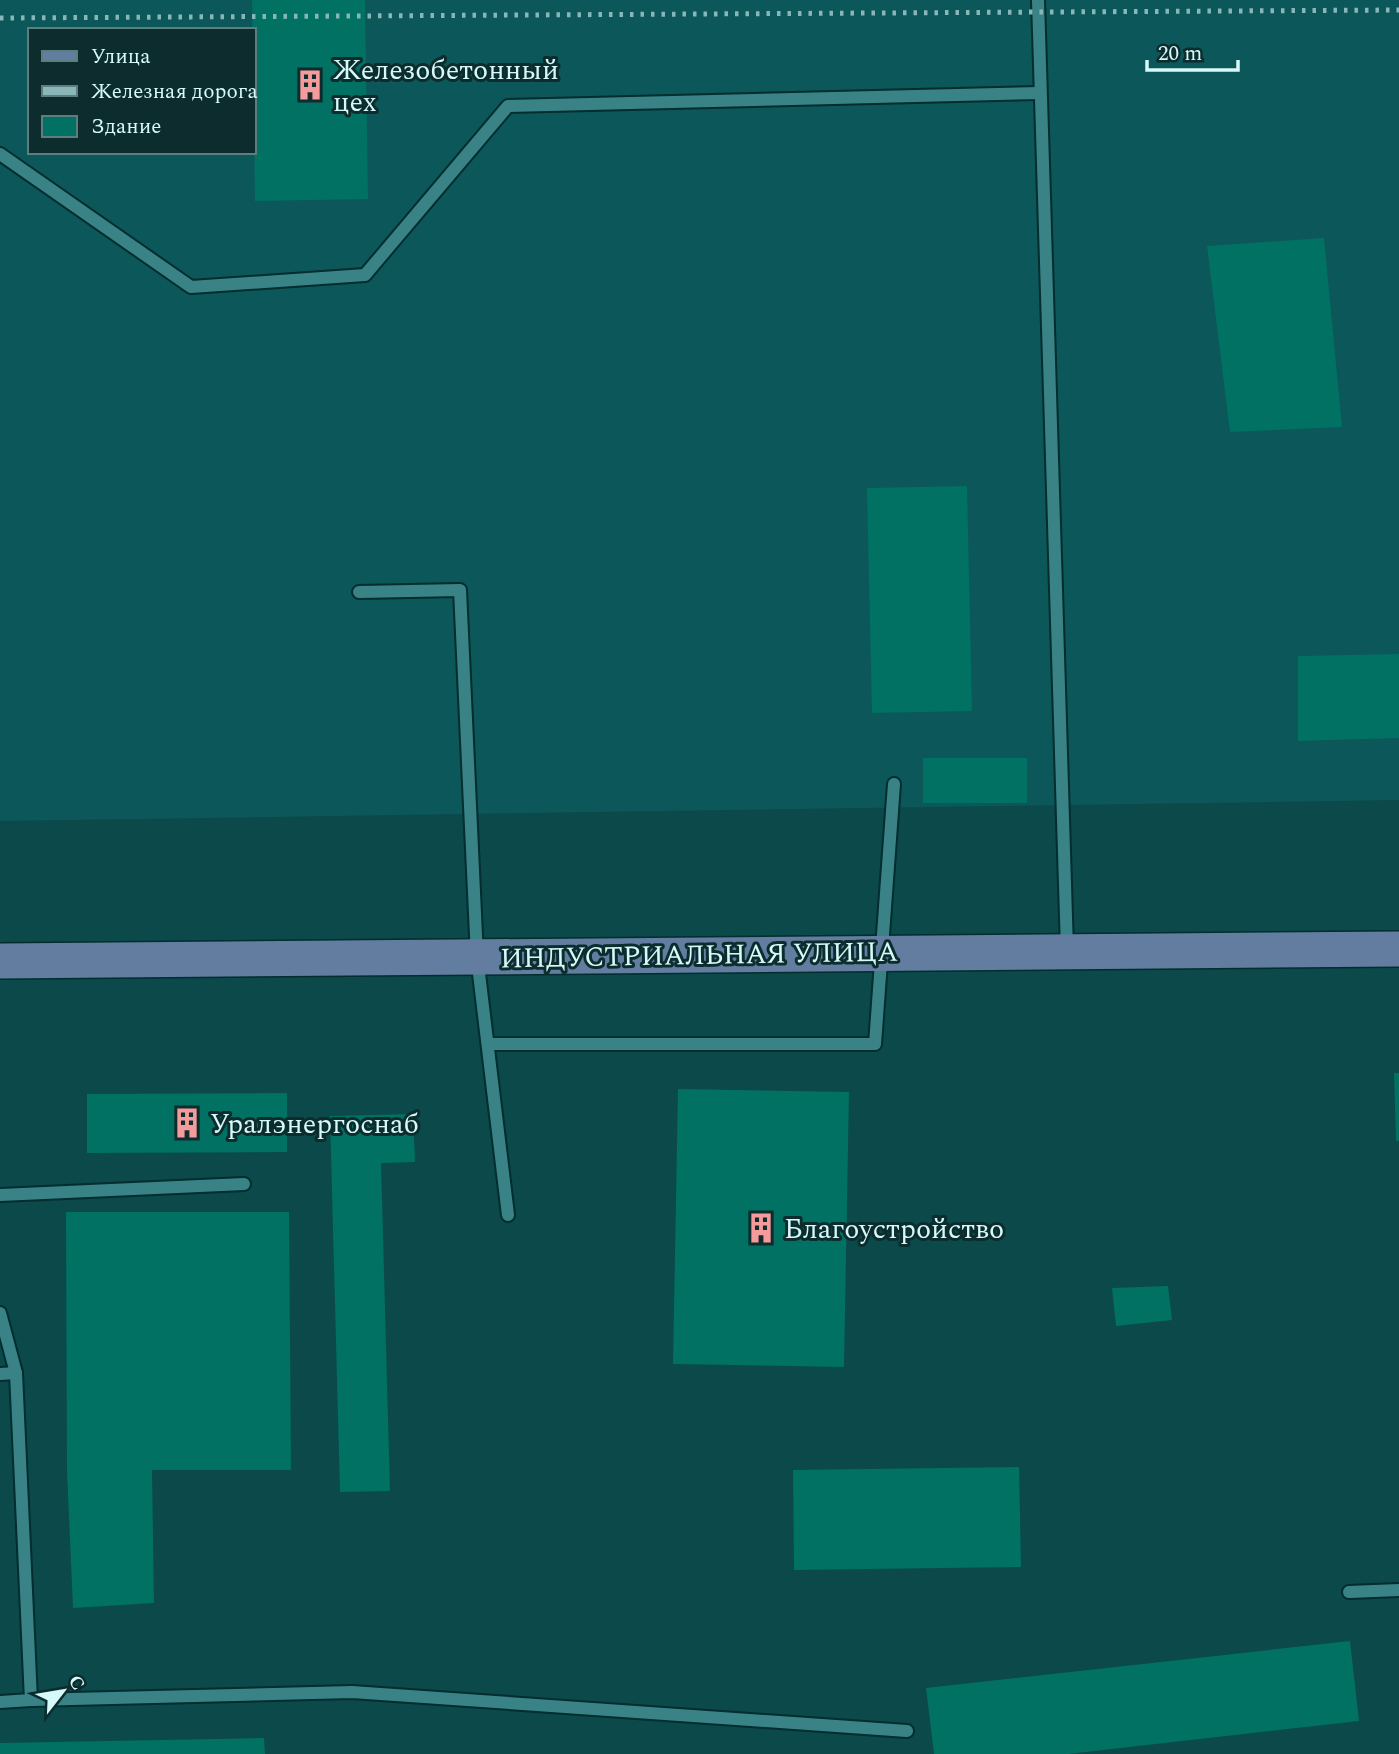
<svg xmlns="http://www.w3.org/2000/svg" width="1399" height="1754" font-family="Spectral,serif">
	<rect width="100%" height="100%" fill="#0b494b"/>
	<!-- built -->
	<path fill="#0c575a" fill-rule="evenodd" d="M0 0H1399V800L0 821ZM30 30H254V152H30Z"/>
	<!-- building -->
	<g fill="#007162">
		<polygon points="252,0 365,0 368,199 255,201"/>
		<polygon points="1324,238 1342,427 1230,432 1207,246"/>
		<polygon points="967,486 972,711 872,713 867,488"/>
		<polygon points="1399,654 1399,738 1298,741 1298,656"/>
		<rect x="923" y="758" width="104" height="45"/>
		<polygon points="1394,1073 1399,1073 1399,1141 1396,1141"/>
		<polygon points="678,1089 849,1092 844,1367 673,1364"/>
		<polygon points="287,1093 287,1152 87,1153 87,1094"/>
		<polygon points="413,1114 415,1162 381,1163 390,1491 340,1492 330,1116"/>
		<polygon points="66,1212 289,1212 291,1470 152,1470 154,1603 73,1608 67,1471"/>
		<polygon points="1168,1286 1172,1320 1116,1326 1112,1288"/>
		<polygon points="1019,1467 1021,1567 794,1570 793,1470"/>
		<polygon points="1350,1641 1359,1721 1068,1754 934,1754 926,1688"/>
		<polygon points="264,1738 265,1754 0,1754 0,1743"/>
	</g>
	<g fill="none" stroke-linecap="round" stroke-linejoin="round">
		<!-- service casing -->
		<g stroke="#032d2f" stroke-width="16">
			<g id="service">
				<polyline points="1038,0 1067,950"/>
				<polyline points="0,154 191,287 365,275 508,106 1040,93"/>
				<polyline points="359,592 460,590 477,957 508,1215"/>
				<polyline points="488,1044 875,1044 894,784"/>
				<polyline points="0,1195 244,1184"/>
				<polyline points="0,1313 16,1373 31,1700 0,1702"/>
				<polyline points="0,1374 16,1373"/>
				<polyline points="1349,1592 1399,1590"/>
				<polyline points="31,1700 352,1692 907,1731"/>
			</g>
		</g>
		<!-- secondary casing -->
		<g stroke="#032d2f" stroke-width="38">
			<polyline id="secondary" points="0,961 1399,949"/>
		</g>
		<!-- service -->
		<use href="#service" stroke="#398387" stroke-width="12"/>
		<!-- secondary -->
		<use href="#secondary" stroke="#627d9f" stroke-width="35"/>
		<!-- rail -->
		<polyline stroke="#89b6b8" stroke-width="5" stroke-dasharray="3.5 7" stroke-linecap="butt" points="0,18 1399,10"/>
	</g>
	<!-- icons -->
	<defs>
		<g id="building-bare" transform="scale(2.415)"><path d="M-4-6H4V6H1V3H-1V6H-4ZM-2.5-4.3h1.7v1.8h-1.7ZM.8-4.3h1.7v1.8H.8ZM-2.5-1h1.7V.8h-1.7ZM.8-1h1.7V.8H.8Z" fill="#f59b9c" stroke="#0c2c2d" stroke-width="2.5" paint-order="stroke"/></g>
	</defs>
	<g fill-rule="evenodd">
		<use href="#building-bare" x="310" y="85"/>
		<use href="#building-bare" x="187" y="1123"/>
		<use href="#building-bare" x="761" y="1228"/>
	</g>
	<g text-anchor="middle" stroke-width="6" stroke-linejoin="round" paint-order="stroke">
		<!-- poi labels -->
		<g font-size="28" fill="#d6f9fa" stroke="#0c2c2d" text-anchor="start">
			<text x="333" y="79">Железобетонный<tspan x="333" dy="32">цех</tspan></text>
			<text x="210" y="1133">Уралэнергоснаб</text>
			<text x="784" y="1238">Благоустройство</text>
		</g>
		<!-- street labels -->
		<g font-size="28" fill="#d6f9fa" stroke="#0c2c2d">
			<text transform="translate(699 954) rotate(-1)" y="10">ИНДУСТРИАЛЬНАЯ УЛИЦА</text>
		</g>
	</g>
	<!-- legend -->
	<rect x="28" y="28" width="228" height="126" fill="#0c2c2d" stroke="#5d7e7f" stroke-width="2"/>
	<rect x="42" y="51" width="35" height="10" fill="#627d9f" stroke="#5d7e7f" stroke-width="2"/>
	<text x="91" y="63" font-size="21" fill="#d6f9fa">Улица</text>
	<rect x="42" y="86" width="35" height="10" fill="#89b6b8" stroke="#5d7e7f" stroke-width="2"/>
	<text x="91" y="98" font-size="21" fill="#d6f9fa">Железная дорога</text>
	<rect x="42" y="116" width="35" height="21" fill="#007162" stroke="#5d7e7f" stroke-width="2"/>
	<text x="91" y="133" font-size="21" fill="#d6f9fa">Здание</text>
	<!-- north arrow -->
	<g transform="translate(63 1691) rotate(59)" stroke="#0c2c2d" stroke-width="5" paint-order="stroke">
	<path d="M0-5L12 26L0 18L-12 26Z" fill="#d6f9fa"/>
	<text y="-10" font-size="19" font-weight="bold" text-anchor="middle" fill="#d6f9fa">С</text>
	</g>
	<!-- scale -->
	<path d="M1147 60v10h91v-10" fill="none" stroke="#d6f9fa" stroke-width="3.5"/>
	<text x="1158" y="60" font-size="21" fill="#d6f9fa" stroke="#0c2c2d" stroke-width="5" paint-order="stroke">20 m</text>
</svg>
